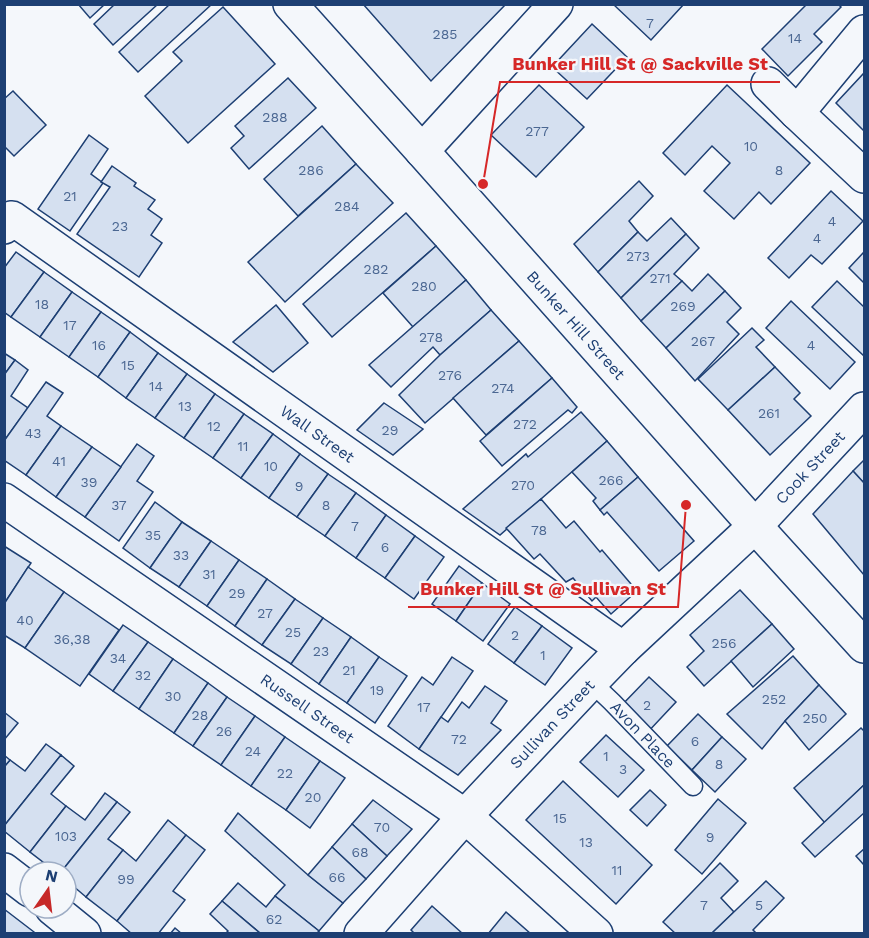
<svg xmlns="http://www.w3.org/2000/svg" width="869" height="938" font-family="'Work Sans',sans-serif">
	<rect width="100%" height="100%" fill="#f4f7fb"/>
	<!-- building -->
	<g fill="#d5e0f0" stroke="#1d3f73" stroke-width="1.5">
		<polygon points="78,4 105,4 90,18"/>
		<polygon points="115,4 158,4 113,45 94,24"/>
		<polygon points="170,4 212,4 138,72 119,52"/>
		<polygon points="363,4 506,4 431,81"/>
		<polygon points="684,4 651,40 614,5 614,4"/>
		<polygon points="807,4 838,4 841,7 814,34 822,42 788,76 762,49"/>
		<polygon points="223,7 275,64 188,143 145,96 182,61 173,52"/>
		<polygon points="592,24 627,57 587,99 552,67"/>
		<polygon points="864,73 864,131 836,103"/>
		<polygon points="288,78 316,108 249,169 231,148 244,136 235,126"/>
		<polygon points="539,85 584,127 536,177 491,135"/>
		<polygon points="727,85 810,163 771,204 759,192 734,219 704,191 730,163 712,146 685,175 663,153"/>
		<polygon points="13,91 46,125 14,156 4,146 4,99"/>
		<polygon points="322,126 356,164 298,216 264,179"/>
		<polygon points="89,135 108,149 91,174 103,183 70,231 38,209"/>
		<polygon points="356,164 393,203 285,302 248,262"/>
		<polygon points="112,166 136,183 134,186 155,200 148,209 162,219 151,235 162,243 139,277 77,234 110,187 101,182"/>
		<polygon points="639,181 653,196 629,221 638,232 598,272 574,244"/>
		<polygon points="831,191 863,221 822,264 811,255 789,278 768,258"/>
		<polygon points="406,213 436,246 332,337 303,304"/>
		<polygon points="671,218 686,234 621,298 598,272 638,232 647,241"/>
		<polygon points="686,234 699,248 674,274 682,281 641,321 621,298"/>
		<polygon points="436,246 466,280 413,327 383,293"/>
		<polygon points="16,252 44,272 11,317 4,312 4,268"/>
		<polygon points="864,252 864,283 849,268"/>
		<polygon points="44,272 72,292 40,337 11,317"/>
		<polygon points="708,274 725,291 666,348 641,321 682,281 692,291"/>
		<polygon points="466,280 491,310 440,355 433,347 391,387 369,365"/>
		<polygon points="837,281 864,307 864,356 812,307"/>
		<polygon points="725,291 741,308 727,322 739,334 695,381 666,348"/>
		<polygon points="72,292 101,312 69,357 40,337"/>
		<polygon points="791,301 855,362 830,389 766,328"/>
		<polygon points="276,305 308,343 273,372 233,342"/>
		<polygon points="491,310 519,341 425,423 399,395 440,355"/>
		<polygon points="101,312 130,332 98,377 69,357"/>
		<polygon points="752,328 764,340 756,347 775,367 728,410 698,379"/>
		<polygon points="130,332 158,353 126,398 98,377"/>
		<polygon points="519,341 552,378 486,435 453,398"/>
		<polygon points="4,353 15,360 4,375"/>
		<polygon points="158,353 187,374 155,418 126,398"/>
		<polygon points="15,360 28,370 11,396 28,408 4,441 4,375"/>
		<polygon points="775,367 800,393 794,399 811,416 770,455 728,410"/>
		<polygon points="187,374 215,394 184,438 155,418"/>
		<polygon points="552,378 577,407 572,413 568,410 502,466 480,441"/>
		<polygon points="46,382 63,393 47,416 61,426 26,475 4,460 4,441"/>
		<polygon points="215,394 244,414 213,458 184,438"/>
		<polygon points="384,403 423,429 393,455 357,430"/>
		<polygon points="581,412 607,441 500,535 463,509 526,454 528,457"/>
		<polygon points="244,414 273,434 241,478 213,458"/>
		<polygon points="61,426 92,447 56,497 26,475"/>
		<polygon points="273,434 300,454 269,498 241,478"/>
		<polygon points="607,441 638,477 600,510 593,501 596,498 572,472"/>
		<polygon points="137,444 154,456 137,481 153,492 119,541 85,517"/>
		<polygon points="92,447 121,467 85,517 56,497"/>
		<polygon points="300,454 328,474 297,517 269,498"/>
		<polygon points="864,460 864,483 853,471"/>
		<polygon points="853,471 864,483 864,575 813,514"/>
		<polygon points="328,474 356,493 325,536 297,517"/>
		<polygon points="638,477 694,541 659,571 607,512 604,515 600,510"/>
		<polygon points="356,493 386,515 356,558 325,536"/>
		<polygon points="541,499 566,528 574,521 600,552 602,550 637,591 611,614 596,597 592,601 573,578 566,582 540,554 534,559 506,528"/>
		<polygon points="155,502 182,522 150,568 123,548"/>
		<polygon points="386,515 415,536 385,578 356,558"/>
		<polygon points="182,522 211,541 179,587 150,568"/>
		<polygon points="415,536 444,557 414,599 385,578"/>
		<polygon points="211,541 239,560 207,606 179,587"/>
		<polygon points="4,546 31,563 4,604"/>
		<polygon points="239,560 267,579 235,626 207,606"/>
		<polygon points="459,566 482,583 456,621 432,604"/>
		<polygon points="28,567 64,592 25,648 4,635 4,604"/>
		<polygon points="267,579 295,599 262,645 235,626"/>
		<polygon points="482,583 510,604 483,641 456,621"/>
		<polygon points="740,590 772,624 704,686 687,667 704,651 690,635"/>
		<polygon points="64,592 119,630 80,686 25,648"/>
		<polygon points="295,599 323,618 291,664 262,645"/>
		<polygon points="515,607 542,626 514,663 488,644"/>
		<polygon points="323,618 351,637 319,684 291,664"/>
		<polygon points="772,624 794,649 753,687 731,661"/>
		<polygon points="123,625 148,642 113,691 89,674"/>
		<polygon points="542,626 572,648 545,685 514,663"/>
		<polygon points="351,637 379,657 347,703 319,684"/>
		<polygon points="148,642 173,659 139,709 113,691"/>
		<polygon points="793,656 819,685 785,721 762,749 727,714"/>
		<polygon points="379,657 407,676 375,723 347,703"/>
		<polygon points="452,657 473,671 419,749 388,726 422,677 433,685"/>
		<polygon points="173,659 208,683 174,733 139,709"/>
		<polygon points="649,677 676,702 646,734 619,708"/>
		<polygon points="208,683 227,697 193,746 174,733"/>
		<polygon points="819,685 846,714 809,750 785,721"/>
		<polygon points="485,686 507,701 491,723 501,730 458,775 419,749 441,717 448,722 462,702 469,708"/>
		<polygon points="227,697 255,716 221,765 193,746"/>
		<polygon points="4,712 18,723 4,740"/>
		<polygon points="698,714 722,737 692,770 667,746"/>
		<polygon points="255,716 285,737 251,786 221,765"/>
		<polygon points="861,728 864,731 864,785 825,823 794,788"/>
		<polygon points="606,735 644,770 618,797 580,762"/>
		<polygon points="285,737 320,761 286,810 251,786"/>
		<polygon points="722,737 746,759 715,792 692,770"/>
		<polygon points="46,744 61,755 4,826 4,767 10,760 25,771"/>
		<polygon points="4,755 10,760 4,767"/>
		<polygon points="61,755 74,766 51,794 66,806 30,852 4,831 4,826"/>
		<polygon points="320,761 345,778 310,828 286,810"/>
		<polygon points="563,781 652,865 616,904 526,820"/>
		<polygon points="864,785 864,813 815,857 802,843"/>
		<polygon points="650,790 666,805 647,826 630,810"/>
		<polygon points="105,793 117,802 61,872 56,872 30,852 66,806 85,820"/>
		<polygon points="718,799 746,823 702,874 675,850"/>
		<polygon points="373,800 412,829 387,856 352,824"/>
		<polygon points="117,802 130,812 108,839 123,850 86,897 66,880 66,872 61,872"/>
		<polygon points="238,813 308,875 343,903 319,931 275,896 285,885 225,831"/>
		<polygon points="168,820 186,835 117,921 86,897 123,850 136,861"/>
		<polygon points="352,824 387,856 366,879 332,847"/>
		<polygon points="186,835 205,850 173,891 185,900 158,934 132,934 117,921"/>
		<polygon points="332,847 366,879 343,903 308,875"/>
		<polygon points="864,849 864,865 856,856"/>
		<polygon points="720,863 738,881 721,898 734,912 711,934 676,934 663,922"/>
		<polygon points="766,881 784,898 753,930 757,934 711,934"/>
		<polygon points="238,883 266,907 275,896 319,931 316,934 261,934 222,901"/>
		<polygon points="222,901 261,934 225,934 228,931 210,914"/>
		<polygon points="432,906 463,934 415,934 411,930"/>
		<polygon points="4,909 34,932 32,934 4,934"/>
		<polygon points="506,912 531,934 488,934"/>
		<polygon points="175,928 182,934 170,934"/>
	</g>
	<g fill="none" stroke-linecap="round" stroke-linejoin="round">
		<!-- service casing -->
		<g stroke="#1d3f73" stroke-width="21">
			<g id="service">
				<path id="s1" d="M591 682 612 702 693 786"/>
			</g>
		</g>
		<!-- minor casing -->
		<g stroke="#1d3f73" stroke-width="36">
			<g id="minor">
				<polyline points="768,84 797,113 864,176"/>
				<polyline points="797,113 864,32"/>
				<polyline points="422,151 556,4"/>
				<path id="s2" d="M4 227 12 218 623 649"/>
				<path id="s3" d="M4 500 465 816 596 934"/>
				<polyline points="4,870 30,890"/>
				<polyline points="52,908 84,934"/>
				<path id="s4" d="M361 934 465 816 591 682 623 649 755 526 864 409"/>
			</g>
		</g>
		<!-- secondary casing -->
		<g stroke="#1d3f73" stroke-width="36">
			<g id="secondary">
				<path id="s5" d="M290 4 422 151 755 526 864 646"/>
			</g>
		</g>
		<!-- service -->
		<use href="#service" stroke="#f4f7fb" stroke-width="18"/>
		<!-- minor -->
		<use href="#minor" stroke="#f4f7fb" stroke-width="33"/>
		<!-- secondary -->
		<use href="#secondary" stroke="#f4f7fb" stroke-width="33"/>
	</g>
	<g text-anchor="middle" stroke-width="4.5" stroke-linejoin="round" paint-order="stroke">
		<!-- number labels -->
		<g font-size="14" fill="#4b6792">
			<text x="650" y="28">7</text>
			<text x="445" y="39">285</text>
			<text x="795" y="43">14</text>
			<text x="275" y="122">288</text>
			<text x="537" y="136">277</text>
			<text x="751" y="151">10</text>
			<text x="311" y="175">286</text>
			<text x="779" y="175">8</text>
			<text x="70" y="201">21</text>
			<text x="347" y="211">284</text>
			<text x="832" y="226">4</text>
			<text x="120" y="231">23</text>
			<text x="817" y="243">4</text>
			<text x="638" y="261">273</text>
			<text x="376" y="274">282</text>
			<text x="660" y="283">271</text>
			<text x="424" y="291">280</text>
			<text x="42" y="309">18</text>
			<text x="683" y="311">269</text>
			<text x="70" y="330">17</text>
			<text x="431" y="342">278</text>
			<text x="703" y="346">267</text>
			<text x="99" y="350">16</text>
			<text x="811" y="350">4</text>
			<text x="128" y="370">15</text>
			<text x="450" y="380">276</text>
			<text x="156" y="391">14</text>
			<text x="503" y="393">274</text>
			<text x="185" y="411">13</text>
			<text x="769" y="418">261</text>
			<text x="525" y="429">272</text>
			<text x="214" y="431">12</text>
			<text x="390" y="435">29</text>
			<text x="33" y="438">43</text>
			<text x="243" y="451">11</text>
			<text x="59" y="466">41</text>
			<text x="271" y="471">10</text>
			<text x="611" y="485">266</text>
			<text x="89" y="487">39</text>
			<text x="523" y="490">270</text>
			<text x="299" y="491">9</text>
			<text x="119" y="510">37</text>
			<text x="326" y="510">8</text>
			<text x="355" y="531">7</text>
			<text x="539" y="535">78</text>
			<text x="153" y="540">35</text>
			<text x="385" y="552">6</text>
			<text x="181" y="560">33</text>
			<text x="209" y="579">31</text>
			<text x="237" y="598">29</text>
			<text x="265" y="618">27</text>
			<text x="25" y="625">40</text>
			<text x="293" y="637">25</text>
			<text x="515" y="640">2</text>
			<text x="72" y="644">36,38</text>
			<text x="724" y="648">256</text>
			<text x="321" y="656">23</text>
			<text x="543" y="660">1</text>
			<text x="118" y="663">34</text>
			<text x="349" y="675">21</text>
			<text x="143" y="680">32</text>
			<text x="377" y="695">19</text>
			<text x="173" y="701">30</text>
			<text x="774" y="704">252</text>
			<text x="647" y="710">2</text>
			<text x="424" y="712">17</text>
			<text x="200" y="720">28</text>
			<text x="815" y="723">250</text>
			<text x="224" y="736">26</text>
			<text x="459" y="744">72</text>
			<text x="695" y="746">6</text>
			<text x="253" y="756">24</text>
			<text x="606" y="761">1</text>
			<text x="719" y="769">8</text>
			<text x="623" y="774">3</text>
			<text x="285" y="778">22</text>
			<text x="313" y="802">20</text>
			<text x="560" y="823">15</text>
			<text x="382" y="832">70</text>
			<text x="66" y="841">103</text>
			<text x="710" y="842">9</text>
			<text x="586" y="847">13</text>
			<text x="360" y="857">68</text>
			<text x="617" y="875">11</text>
			<text x="337" y="882">66</text>
			<text x="126" y="884">99</text>
			<text x="704" y="910">7</text>
			<text x="759" y="910">5</text>
			<text x="274" y="924">62</text>
		</g>
		<!-- street labels -->
		<g font-size="16" fill="#1d3f73" stroke="#f4f7fb">
			<text dy="6" stroke="none"><textPath href="#s5" startOffset="430">Bunker Hill Street</textPath></text>
			<text dy="6" stroke="none"><textPath href="#s2" startOffset="386">Wall Street</textPath></text>
			<text dy="6" stroke="none"><textPath href="#s4" startOffset="648">Cook Street</textPath></text>
			<text dy="6" stroke="none"><textPath href="#s3" startOffset="368">Russell Street</textPath></text>
			<text dy="6" stroke="none"><textPath href="#s4" startOffset="284">Sullivan Street</textPath></text>
			<text dy="6" stroke="none"><textPath href="#s1" startOffset="74">Avon Place</textPath></text>
		</g>
	</g>
	<!-- callouts -->
	<path fill="none" stroke="#d62828" stroke-width="2" d="M483 184L500 82H780M686 505L678 607H408"/>
	<g fill="#d62828" stroke="#f4f7fb" stroke-width="2">
		<circle cx="483" cy="184" r="6"/>
		<circle cx="686" cy="505" r="6"/>
	</g>
	<g font-size="18" text-anchor="middle" font-weight="bold" fill="#d62828" stroke="#f4f7fb" stroke-width="4.5" stroke-linejoin="round" paint-order="stroke">
		<text x="640" y="70">Bunker Hill St @ Sackville St</text>
		<text x="543" y="595">Bunker Hill St @ Sullivan St</text>
	</g>
	<!-- border -->
	<rect width="869" height="938" fill="none" stroke="#1d3f73" stroke-width="12"/>
	<!-- north arrow -->
	<g transform="translate(48 890) rotate(14)"><circle r="28" fill="#f4f7fb" stroke="#9eadc5" stroke-width="1.5"/>
	<path d="M0-4.5L10 22L0 15L-10 22Z" fill="#c62828"/>
	<text y="-9" font-size="16" font-weight="bold" text-anchor="middle" fill="#1d3f73">N</text>
	</g>
</svg>
